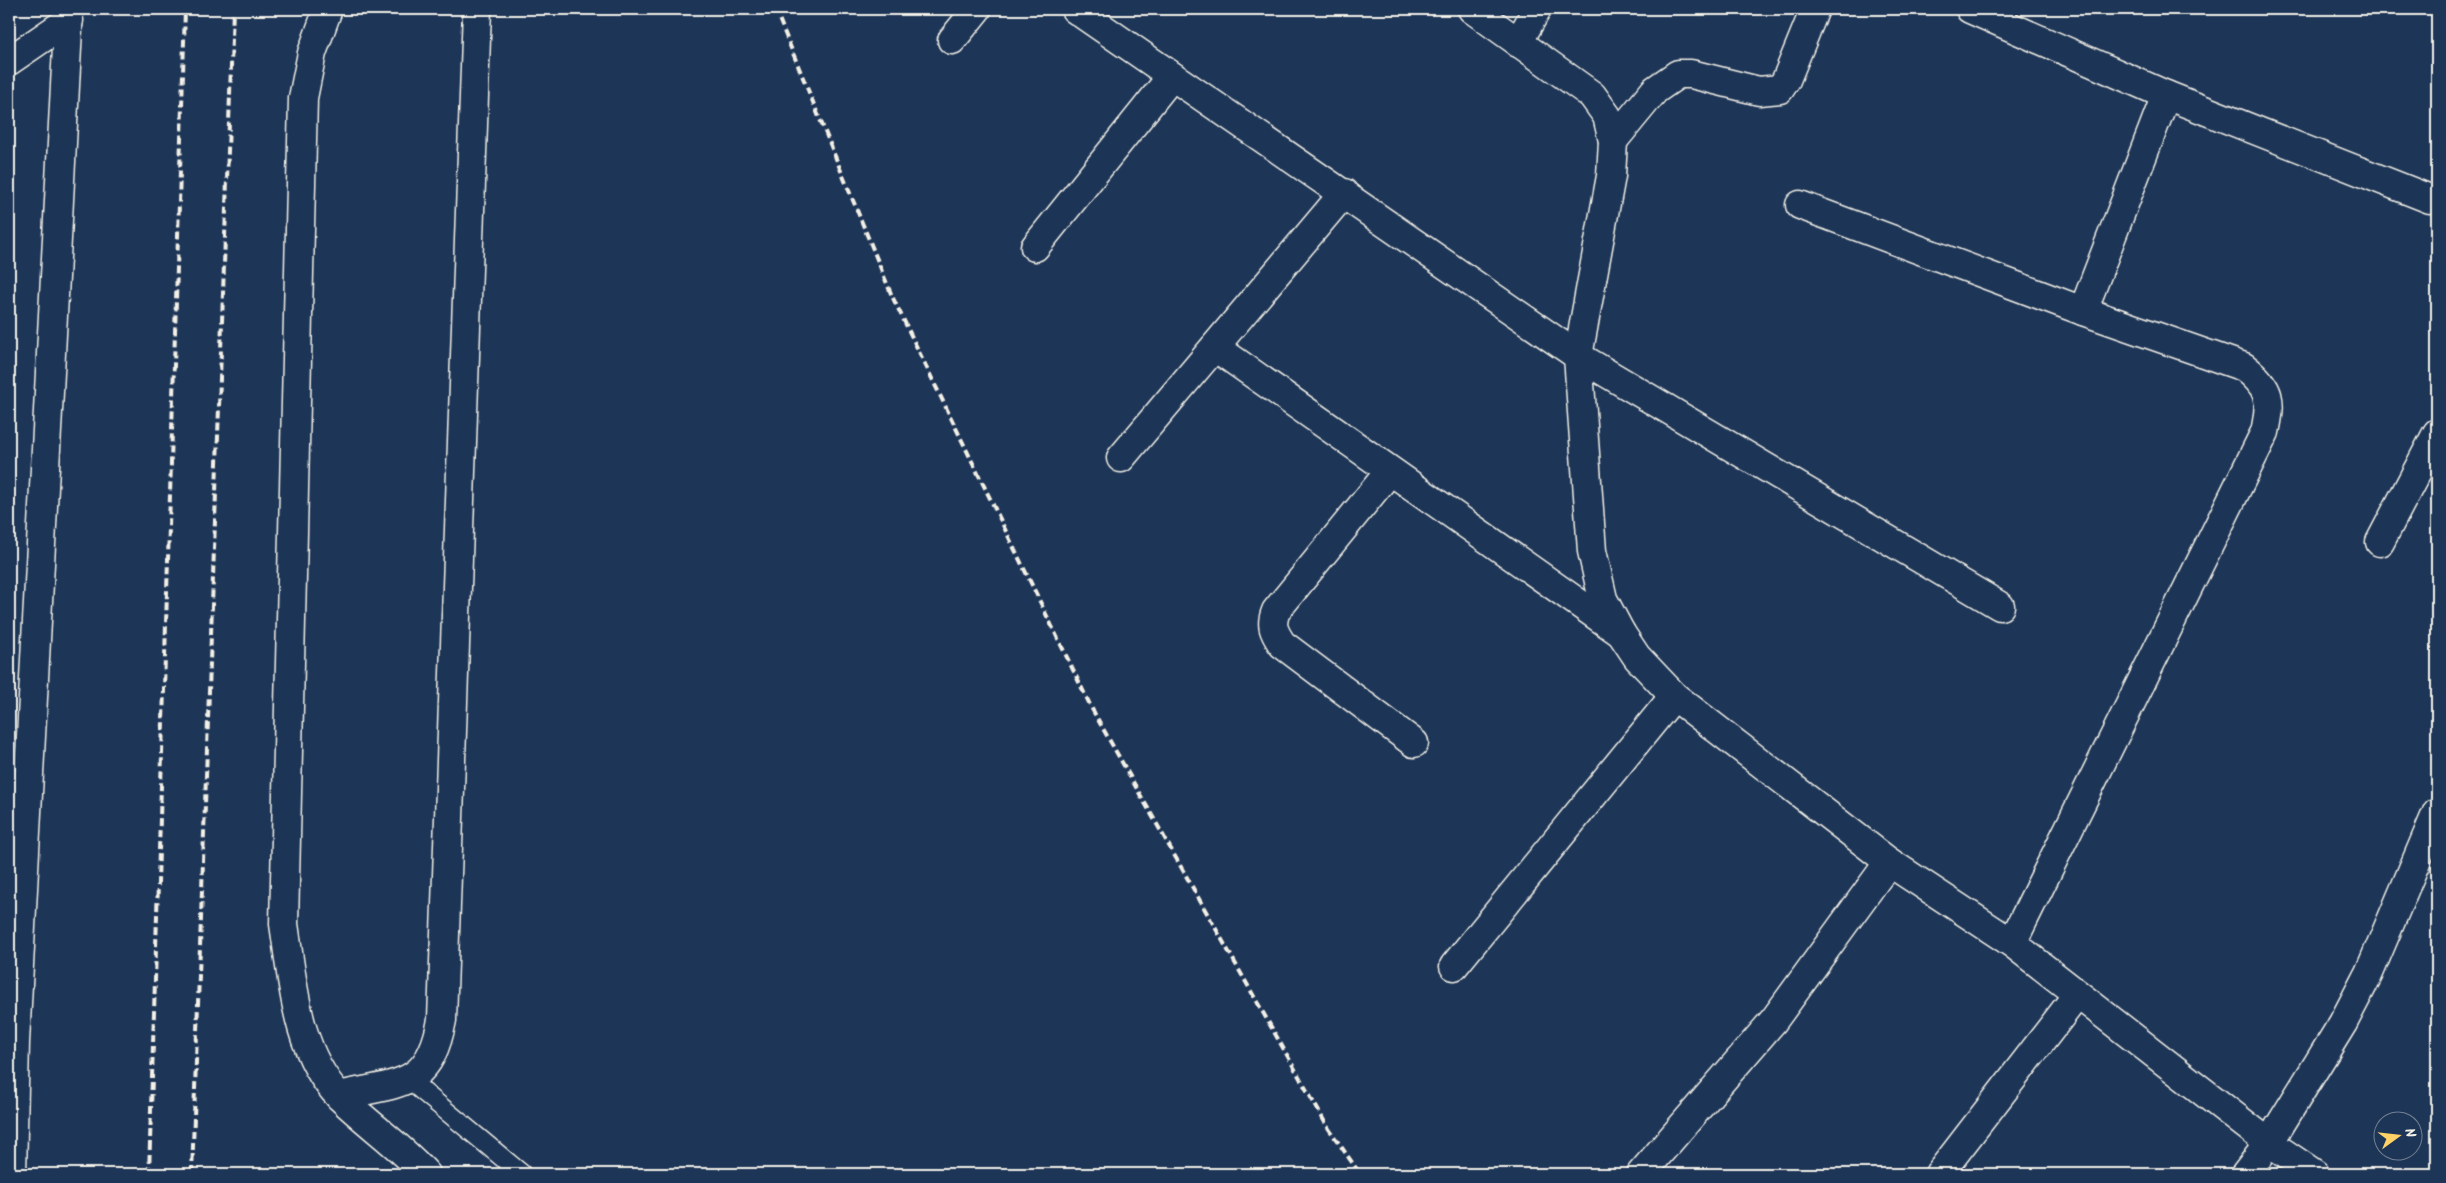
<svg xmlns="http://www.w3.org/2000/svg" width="2446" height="1183" font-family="Kalam,sans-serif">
	<rect width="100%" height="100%" fill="#1d3557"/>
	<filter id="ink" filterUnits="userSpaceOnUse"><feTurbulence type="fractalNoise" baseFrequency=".02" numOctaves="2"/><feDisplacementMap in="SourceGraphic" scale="10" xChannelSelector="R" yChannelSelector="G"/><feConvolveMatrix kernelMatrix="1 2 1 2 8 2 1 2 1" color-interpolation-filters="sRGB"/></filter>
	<g filter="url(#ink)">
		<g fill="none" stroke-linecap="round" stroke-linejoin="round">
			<!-- service casing -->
			<g stroke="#f4f1e8" stroke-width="21">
				<polyline id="service" points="409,1080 522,1174"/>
			</g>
			<!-- minor casing -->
			<g stroke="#f4f1e8" stroke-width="31">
				<g id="minor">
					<path d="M328 9 312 53 303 98 284 924C293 983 296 1052 340 1097 368 1124 400 1146 426 1174"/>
					<polyline points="1075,9 1578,356 2000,606"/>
					<polyline points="1970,9 2166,95 2430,199"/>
					<polyline points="952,40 977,9"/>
					<polyline points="1518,43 1537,9"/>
					<polyline points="9,61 69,20"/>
					<polyline points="1613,141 1655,90 1678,74 1691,74 1759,91 1780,89 1786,80 1815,9"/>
					<path d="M1800 205 2083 311 2244 367C2271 388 2272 400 2265 432L2012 943"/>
					<polyline points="1035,247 1172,76"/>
					<polyline points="2083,311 2166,95"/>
					<polyline points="1215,347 1621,633"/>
					<polyline points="1121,458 1344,193"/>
					<path d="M1390 471 1276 611C1270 625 1274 632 1282 644L1414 743"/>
					<polyline points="2380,542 2437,433"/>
					<polyline points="1454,966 1674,696"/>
					<path d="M339 1096C399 1082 429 1089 442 1020L477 9"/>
					<polyline points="12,1174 15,1042 69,9"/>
					<polyline points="1641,1174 1774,1020 1889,862"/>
					<polyline points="1939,1174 2077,995"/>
					<polyline points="2245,1174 2269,1143 2343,1023 2369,973 2437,812"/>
				</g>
			</g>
			<!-- tertiary casing -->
			<g stroke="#f4f1e8" stroke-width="31">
				<polyline id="tertiary" points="1472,9 1592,95 1607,116 1613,141 1611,176 1578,356 1592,551 1603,599 1621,633 1637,657 1674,696 1889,862 2012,943 2269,1143 2315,1174"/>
			</g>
			<!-- service -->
			<use href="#service" stroke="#1d3557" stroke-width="18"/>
			<!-- minor -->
			<use href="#minor" stroke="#1d3557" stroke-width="28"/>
			<!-- tertiary -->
			<use href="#tertiary" stroke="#1d3557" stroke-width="28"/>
			<!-- rail -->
			<g stroke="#f4f1e8" stroke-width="4" stroke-dasharray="8 4" stroke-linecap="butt">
				<polyline points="775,9 892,296 1092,709 1327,1126 1360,1174"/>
				<polyline points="149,1174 185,9"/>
				<polyline points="192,1174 233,9"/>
			</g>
		</g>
	</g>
	<!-- margin -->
	<rect width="2446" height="1183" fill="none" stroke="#1d3557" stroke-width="30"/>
	<rect x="15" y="15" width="2416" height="1153" fill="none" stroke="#f4f1e8" stroke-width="2" filter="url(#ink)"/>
	<!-- north arrow -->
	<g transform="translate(2398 1136) rotate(75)"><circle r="24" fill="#1d3557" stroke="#738091"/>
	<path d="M0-4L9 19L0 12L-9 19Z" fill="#ffd166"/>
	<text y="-8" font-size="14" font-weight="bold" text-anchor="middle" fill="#f4f1e8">N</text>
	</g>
</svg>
